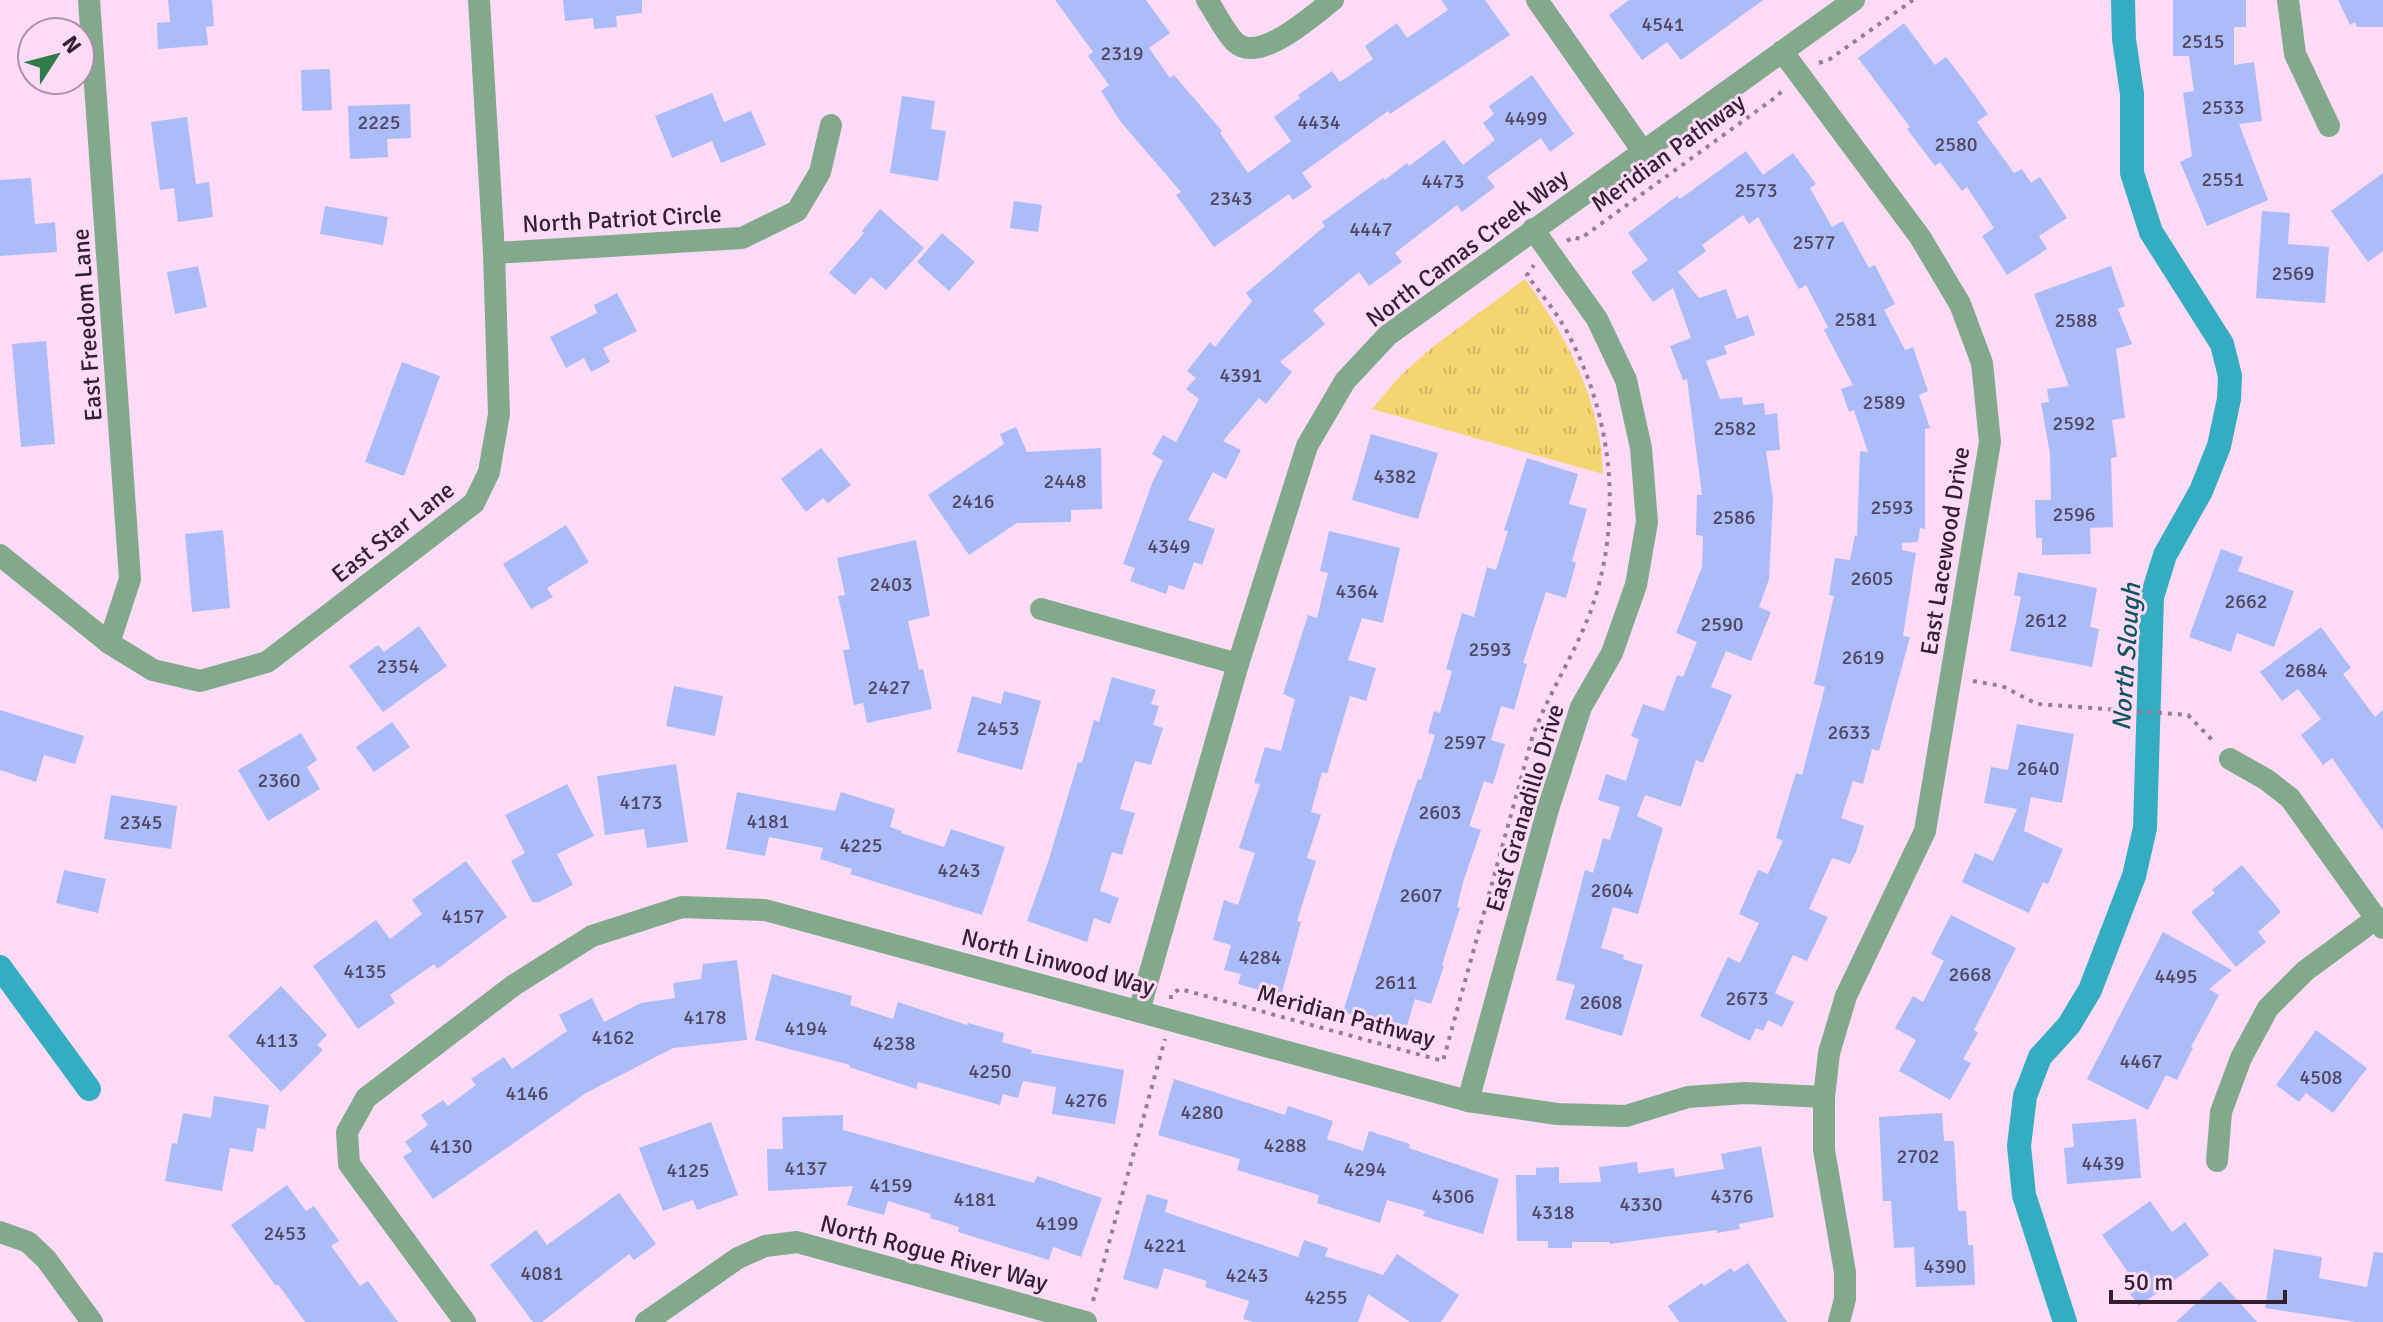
<svg xmlns="http://www.w3.org/2000/svg" width="2383" height="1322" font-family="Signika,sans-serif">
	<defs>
		<pattern id="grass-tufts" width="24" height="20" patternUnits="userSpaceOnUse" patternTransform="scale(2)"><rect width="24" height="20" fill="#f4d570"/><path d="M3 7l-1-3M5 7V3M7 7l1-3M15 17l-1-3M17 17v-4M19 17l1-3" fill="none" stroke="#d2b661"/></pattern>
	</defs>
	<rect width="100%" height="100%" fill="#fddbf7"/>
	<!-- grass -->
	<path fill="url(#grass-tufts)" d="M1525 279C1568 340 1600 398 1603 474L1372 409 1400 376 1434 346Z"/>
	<g fill="none" stroke-linecap="round" stroke-linejoin="round">
		<!-- canal -->
		<g stroke="#34acc2" stroke-width="24">
			<polyline points="0,967 89,1089"/>
			<polyline points="2065,1322 2024,1195 2019,1146 2025,1096 2040,1057 2069,1025 2090,990 2134,876 2145,828 2152,597 2165,555 2201,491 2219,446 2229,399 2230,376 2222,344 2151,232 2132,173 2132,94 2124,39 2123,0"/>
		</g>
	</g>
	<!-- building -->
	<g fill="#abbcf8">
		<polygon points="168,0 212,0 214,26 206,27 208,45 158,49 157,23 170,22"/>
		<polygon points="563,0 642,0 642,13 616,16 617,27 594,29 593,18 565,21"/>
		<polygon points="1055,0 1146,0 1170,33 1149,48 1170,78 1174,75 1222,131 1220,133 1248,173 1291,141 1274,117 1300,98 1298,95 1332,71 1340,82 1373,59 1365,46 1397,23 1407,38 1448,10 1441,0 1485,0 1510,35 1390,114 1388,111 1302,173 1312,187 1293,200 1289,194 1214,247 1176,195 1181,192 1120,121 1101,91 1109,85 1088,56 1093,52"/>
		<polygon points="1629,0 1763,0 1681,60 1667,42 1642,60 1609,15"/>
		<polygon points="2173,0 2246,0 2246,27 2234,27 2234,65 2254,62 2262,121 2239,124 2268,200 2207,226 2180,162 2192,156 2183,93 2194,91 2189,56 2173,56"/>
		<polygon points="2338,0 2383,0 2383,27 2357,27 2355,22 2350,25"/>
		<polygon points="1904,23 1935,65 1946,57 1963,79 1988,114 1977,122 2014,173 2022,169 2031,183 2040,177 2067,218 2039,236 2047,249 2007,275 1982,236 1994,228 1967,187 1962,191 1940,162 1935,166 1907,129 1910,127 1858,58"/>
		<polygon points="330,69 332,110 302,111 301,70"/>
		<polygon points="1532,75 1574,134 1550,152 1541,138 1487,177 1495,187 1462,212 1457,205 1395,253 1402,262 1369,286 1359,272 1313,310 1325,324 1280,362 1292,372 1266,404 1259,398 1223,441 1241,450 1226,479 1213,472 1188,520 1215,529 1202,565 1194,562 1184,590 1169,585 1166,594 1130,581 1135,568 1123,564 1153,481 1163,461 1152,454 1163,435 1176,442 1199,399 1186,389 1196,378 1187,371 1210,342 1215,347 1252,301 1246,293 1325,226 1322,222 1383,178 1385,180 1407,163 1409,166 1444,140 1463,165 1495,140 1483,123 1494,114 1489,106"/>
		<polygon points="712,93 724,122 751,111 766,145 721,163 712,141 672,158 655,116"/>
		<polygon points="902,96 935,101 931,129 946,131 938,181 890,173"/>
		<polygon points="410,104 411,138 387,139 388,157 350,159 348,106"/>
		<polygon points="187,117 196,184 209,182 213,217 178,222 174,188 160,190 151,122"/>
		<polygon points="1746,151 1763,175 1793,153 1816,184 1810,188 1832,227 1843,221 1869,268 1875,265 1895,304 1884,310 1905,350 1913,347 1928,391 1919,395 1930,428 1925,429 1925,529 1920,528 1918,542 1902,543 1902,550 1916,553 1903,636 1910,637 1879,751 1872,749 1863,784 1853,781 1841,818 1864,826 1856,852 1850,864 1832,858 1809,909 1828,917 1807,961 1793,955 1775,993 1794,1002 1782,1027 1768,1020 1763,1031 1756,1028 1750,1041 1700,1016 1728,957 1740,963 1759,923 1739,914 1758,870 1768,874 1783,841 1776,838 1796,773 1802,775 1825,687 1814,684 1834,596 1829,595 1835,558 1850,560 1855,535 1857,536 1860,451 1868,452 1854,410 1849,412 1841,389 1853,385 1824,330 1828,327 1806,285 1799,289 1758,217 1749,224 1743,215 1702,245 1706,251 1678,272 1699,298 1726,289 1737,319 1748,315 1755,335 1724,346 1727,354 1706,361 1720,399 1742,397 1743,405 1764,403 1765,415 1777,413 1780,450 1766,451 1773,499 1769,579 1759,607 1771,612 1751,661 1726,651 1711,687 1732,695 1703,763 1696,760 1681,807 1645,795 1637,816 1663,828 1638,914 1613,907 1601,948 1624,955 1623,959 1643,965 1622,1036 1565,1019 1575,985 1556,980 1585,870 1593,873 1603,838 1610,840 1620,807 1598,800 1606,774 1626,781 1639,739 1631,736 1643,704 1664,711 1677,675 1683,677 1697,642 1676,633 1702,567 1703,536 1696,535 1697,495 1702,495 1687,379 1683,380 1670,346 1691,338 1673,288 1653,302 1631,272 1648,260 1628,233 1677,196 1680,199"/>
		<polygon points="2383,173 2383,251 2368,262 2331,211"/>
		<polygon points="31,178 35,224 55,222 57,252 0,256 0,180"/>
		<polygon points="1014,201 1042,205 1038,232 1010,228"/>
		<polygon points="325,206 388,217 383,245 320,234"/>
		<polygon points="880,209 924,248 886,290 871,277 855,295 829,273 864,233 862,231"/>
		<polygon points="2262,211 2290,213 2288,244 2329,247 2325,303 2256,298"/>
		<polygon points="942,233 975,262 949,291 917,262"/>
		<polygon points="198,266 207,307 175,314 167,272"/>
		<polygon points="2111,266 2125,306 2118,309 2132,344 2116,349 2125,418 2112,420 2117,457 2111,458 2113,527 2090,528 2091,554 2042,555 2042,538 2036,538 2035,500 2051,500 2050,454 2041,403 2049,402 2047,389 2069,386 2034,294"/>
		<polygon points="617,293 637,331 603,348 610,362 591,372 584,358 566,368 550,337 597,313 594,305"/>
		<polygon points="46,341 55,444 21,447 12,344"/>
		<polygon points="402,362 440,376 404,476 365,462"/>
		<polygon points="1016,427 1027,452 1101,448 1102,509 1071,510 1071,522 1017,523 969,555 928,495 1004,444 1000,434"/>
		<polygon points="1371,434 1438,453 1418,519 1352,500"/>
		<polygon points="821,448 851,485 828,503 823,498 806,512 781,479"/>
		<polygon points="1527,458 1578,474 1569,504 1587,509 1572,561 1576,563 1566,598 1546,592 1523,663 1527,664 1514,710 1501,706 1491,740 1505,744 1493,784 1484,781 1469,826 1481,830 1463,882 1457,907 1460,908 1442,965 1444,966 1431,1004 1415,999 1405,1032 1343,1012 1393,852 1418,779 1421,780 1435,735 1428,733 1434,711 1440,713 1452,671 1446,669 1462,613 1474,617 1487,567 1496,570 1508,531 1504,530"/>
		<polygon points="566,525 589,562 547,588 553,597 531,609 503,564"/>
		<polygon points="223,530 230,608 192,612 185,534"/>
		<polygon points="1329,531 1400,548 1383,623 1362,618 1348,660 1376,668 1366,701 1350,696 1327,774 1322,772 1311,812 1321,815 1307,858 1316,861 1297,921 1301,922 1281,996 1238,984 1241,974 1224,970 1231,945 1213,940 1224,900 1238,905 1255,853 1239,848 1260,784 1254,783 1265,747 1281,751 1295,699 1283,694 1308,615 1317,618 1328,573 1320,571"/>
		<polygon points="916,540 930,616 908,621 919,670 923,669 932,709 867,723 863,703 854,705 843,650 850,649 838,596 845,595 837,558"/>
		<polygon points="2221,549 2243,557 2238,571 2294,591 2274,647 2237,633 2231,652 2189,637"/>
		<polygon points="2018,572 2097,588 2090,627 2099,629 2092,667 2010,651 2021,597 2014,595"/>
		<polygon points="419,626 447,666 383,712 349,666 378,645 384,652"/>
		<polygon points="2321,627 2351,668 2343,674 2375,717 2383,710 2383,831 2332,758 2323,765 2301,735 2321,719 2298,689 2282,701 2260,672"/>
		<polygon points="1112,677 1156,690 1151,704 1159,706 1153,725 1163,728 1151,765 1135,761 1120,809 1135,813 1122,855 1112,852 1100,891 1119,898 1110,924 1094,918 1087,942 1027,921 1049,859 1078,762 1082,763 1094,720 1099,722"/>
		<polygon points="674,686 723,696 715,736 666,726"/>
		<polygon points="1004,691 1041,701 1022,770 957,752 972,696 1001,704"/>
		<polygon points="0,710 84,736 75,764 44,755 36,782 0,770"/>
		<polygon points="392,722 410,747 374,772 356,747"/>
		<polygon points="2017,724 2074,734 2062,803 2031,797 2024,831 2063,849 2048,884 2043,882 2029,913 1962,882 1975,853 1993,861 2017,809 1984,803 1991,767 2008,770"/>
		<polygon points="301,733 317,760 307,767 320,789 268,821 238,770"/>
		<polygon points="676,764 688,842 647,848 644,829 605,835 597,776"/>
		<polygon points="567,784 594,836 557,854 573,885 539,902 532,902 511,861 525,853 505,815"/>
		<polygon points="737,792 835,811 841,792 895,809 890,827 902,831 901,833 944,847 951,829 1005,847 982,915 850,874 852,869 820,859 823,848 769,837 765,856 726,849"/>
		<polygon points="111,795 177,806 171,849 104,839"/>
		<polygon points="466,861 507,917 437,969 434,964 390,995 395,1003 358,1029 313,966 376,920 390,939 422,914 412,900"/>
		<polygon points="2242,865 2281,912 2258,932 2266,942 2236,967 2191,912 2215,893 2212,890"/>
		<polygon points="64,870 106,879 98,913 56,903"/>
		<polygon points="1951,915 2016,948 1974,1030 1978,1033 1963,1059 1971,1063 1950,1100 1899,1071 1916,1040 1895,1028 1913,996 1923,1002 1944,961 1931,954"/>
		<polygon points="2163,932 2232,970 2209,989 2219,995 2191,1047 2193,1048 2177,1080 2166,1075 2148,1110 2087,1079"/>
		<polygon points="737,960 747,1040 673,1048 586,1093 433,1199 403,1157 412,1151 405,1142 428,1125 421,1115 443,1100 448,1106 476,1085 471,1079 504,1057 512,1069 567,1031 559,1015 592,998 604,1022 641,1003 675,998 673,983 701,979 703,964"/>
		<polygon points="772,974 852,996 850,1005 893,1019 898,1002 967,1025 968,1023 1004,1033 1002,1042 1032,1050 1031,1053 1124,1070 1115,1124 1052,1114 1056,1087 1023,1081 1018,1098 1003,1094 1000,1105 918,1082 916,1089 849,1067 850,1065 755,1040"/>
		<polygon points="281,986 327,1035 317,1045 323,1050 281,1092 228,1036"/>
		<polygon points="2316,1030 2367,1068 2333,1113 2306,1093 2299,1102 2276,1085"/>
		<polygon points="1174,1079 1285,1115 1288,1106 1333,1121 1327,1139 1363,1151 1369,1131 1410,1144 1409,1148 1499,1179 1483,1234 1423,1216 1425,1211 1387,1200 1380,1223 1317,1203 1319,1195 1237,1170 1240,1159 1158,1135"/>
		<polygon points="214,1096 269,1105 265,1129 257,1128 253,1152 230,1148 222,1191 165,1181 172,1143 177,1144 183,1113 211,1118"/>
		<polygon points="1942,1113 1944,1141 1954,1141 1958,1211 1966,1211 1968,1245 1973,1245 1975,1285 1916,1287 1914,1247 1894,1248 1891,1201 1883,1201 1879,1117"/>
		<polygon points="843,1115 843,1130 1034,1183 1037,1176 1102,1198 1081,1257 1053,1247 1049,1260 958,1232 959,1227 930,1218 931,1214 888,1201 884,1215 847,1205 853,1186 768,1191 767,1149 783,1149 782,1117"/>
		<polygon points="2136,1119 2141,1178 2067,1184 2064,1148 2074,1147 2072,1124"/>
		<polygon points="711,1122 738,1195 697,1210 693,1200 663,1211 639,1148"/>
		<polygon points="1761,1146 1774,1217 1739,1224 1740,1229 1717,1233 1717,1230 1610,1244 1609,1242 1572,1242 1572,1248 1548,1248 1548,1241 1517,1241 1516,1175 1536,1175 1536,1168 1559,1167 1559,1183 1601,1182 1599,1167 1637,1162 1638,1173 1674,1168 1675,1177 1724,1169 1721,1154"/>
		<polygon points="287,1185 306,1211 314,1206 339,1241 331,1246 360,1286 368,1281 398,1322 305,1322 278,1284 276,1286 231,1225"/>
		<polygon points="619,1193 656,1244 634,1260 629,1254 542,1322 533,1322 490,1265 536,1230 547,1245"/>
		<polygon points="1147,1194 1168,1200 1165,1212 1298,1257 1304,1240 1328,1248 1325,1256 1383,1275 1397,1254 1459,1295 1441,1322 1410,1322 1368,1294 1358,1322 1253,1322 1243,1319 1249,1301 1205,1287 1207,1281 1164,1268 1158,1289 1123,1279"/>
		<polygon points="2150,1201 2172,1232 2185,1222 2209,1255 2139,1306 2128,1291 2137,1285 2102,1235"/>
		<polygon points="2274,1249 2322,1257 2319,1278 2367,1287 2374,1252 2383,1253 2383,1322 2357,1322 2265,1308"/>
		<polygon points="1748,1263 1787,1322 1679,1322 1668,1306 1702,1283 1704,1286 1731,1268 1734,1272"/>
		<polygon points="2220,1281 2257,1322 2176,1322"/>
	</g>
	<g fill="none" stroke-linecap="round" stroke-linejoin="round">
		<!-- path -->
		<g stroke="#987c93" stroke-width="4" stroke-dasharray="4 6" stroke-linecap="butt">
			<polyline points="1819,63 1830,59 1913,0"/>
			<polyline points="1567,241 1573,237 1580,239 1776,97 1783,90"/>
			<polyline points="1973,681 2002,686 2037,704 2188,715 2215,743"/>
			<path d="M1171 999V994L1180 989 1443 1061 1533 735C1549 693 1574 655 1590 613 1624 520 1613 416 1566 330 1555 310 1540 293 1527 275L1534 265"/>
			<polyline points="1093,1301 1165,1039"/>
		</g>
		<!-- minor -->
		<g stroke="#82a98c" stroke-width="22">
			<polyline points="89,0 130,579 109,643"/>
			<path d="M1207 0C1216 13 1224 31 1235 42 1259 65 1313 15 1333 0"/>
			<polyline points="1537,0 1642,150"/>
			<polyline points="2288,0 2295,54 2329,126"/>
			<polyline points="1782,51 1920,237 1960,304 1982,363 1990,442 1925,831 1846,996 1829,1053 1824,1097 1824,1150 1845,1272 1845,1299 1839,1322"/>
			<polyline points="494,253 742,238 797,211 820,172 831,125"/>
			<polyline points="0,555 109,643 153,670 200,681 267,662 474,503 489,472 499,414 494,253 479,0"/>
			<polyline points="1041,609 1238,664"/>
			<polyline points="2230,759 2267,780 2290,798 2383,928"/>
			<polyline points="1139,1011 1238,664 1307,446 1345,381 1388,335 1854,0"/>
			<polyline points="1468,1101 1548,809 1581,707 1612,653 1636,585 1647,522 1641,448 1626,380 1597,319 1533,229"/>
			<polyline points="2217,1161 2221,1112 2241,1058 2268,1008 2305,971 2377,918"/>
			<polyline points="0,1232 28,1242 46,1259 92,1322"/>
			<polyline points="465,1322 349,1164 347,1132 366,1098 514,985 592,936 682,907 765,910 1468,1101 1557,1114 1626,1116 1688,1097 1745,1093 1824,1097"/>
			<polyline points="646,1322 738,1258 765,1246 797,1242 1086,1322"/>
		</g>
	</g>
	<g text-anchor="middle" stroke-width="6" stroke-linejoin="round" paint-order="stroke">
		<!-- number labels -->
		<g font-size="20" fill="#524662">
			<text x="1663" y="31">4541</text>
			<text x="2203" y="48">2515</text>
			<text x="1122" y="60">2319</text>
			<text x="2223" y="114">2533</text>
			<text x="1526" y="125">4499</text>
			<text x="379" y="129">2225</text>
			<text x="1319" y="129">4434</text>
			<text x="1956" y="151">2580</text>
			<text x="2223" y="186">2551</text>
			<text x="1443" y="188">4473</text>
			<text x="1756" y="197">2573</text>
			<text x="1231" y="205">2343</text>
			<text x="1371" y="236">4447</text>
			<text x="1814" y="249">2577</text>
			<text x="2293" y="280">2569</text>
			<text x="1856" y="326">2581</text>
			<text x="2076" y="327">2588</text>
			<text x="1241" y="382">4391</text>
			<text x="1884" y="409">2589</text>
			<text x="2074" y="430">2592</text>
			<text x="1735" y="435">2582</text>
			<text x="1395" y="483">4382</text>
			<text x="1065" y="488">2448</text>
			<text x="973" y="508">2416</text>
			<text x="1892" y="514">2593</text>
			<text x="2074" y="521">2596</text>
			<text x="1734" y="524">2586</text>
			<text x="1169" y="553">4349</text>
			<text x="1872" y="585">2605</text>
			<text x="891" y="591">2403</text>
			<text x="1357" y="598">4364</text>
			<text x="2246" y="608">2662</text>
			<text x="2046" y="627">2612</text>
			<text x="1722" y="631">2590</text>
			<text x="1490" y="656">2593</text>
			<text x="1863" y="664">2619</text>
			<text x="398" y="673">2354</text>
			<text x="2306" y="677">2684</text>
			<text x="889" y="694">2427</text>
			<text x="998" y="735">2453</text>
			<text x="1849" y="739">2633</text>
			<text x="1465" y="749">2597</text>
			<text x="2038" y="775">2640</text>
			<text x="279" y="787">2360</text>
			<text x="641" y="809">4173</text>
			<text x="1440" y="819">2603</text>
			<text x="768" y="828">4181</text>
			<text x="141" y="829">2345</text>
			<text x="861" y="852">4225</text>
			<text x="959" y="877">4243</text>
			<text x="1612" y="897">2604</text>
			<text x="1421" y="902">2607</text>
			<text x="463" y="923">4157</text>
			<text x="1260" y="964">4284</text>
			<text x="365" y="978">4135</text>
			<text x="1970" y="981">2668</text>
			<text x="2176" y="983">4495</text>
			<text x="1396" y="989">2611</text>
			<text x="1747" y="1005">2673</text>
			<text x="1601" y="1009">2608</text>
			<text x="705" y="1024">4178</text>
			<text x="806" y="1035">4194</text>
			<text x="613" y="1044">4162</text>
			<text x="277" y="1047">4113</text>
			<text x="894" y="1050">4238</text>
			<text x="2141" y="1068">4467</text>
			<text x="990" y="1078">4250</text>
			<text x="2321" y="1084">4508</text>
			<text x="527" y="1100">4146</text>
			<text x="1086" y="1107">4276</text>
			<text x="1202" y="1119">4280</text>
			<text x="1285" y="1152">4288</text>
			<text x="451" y="1153">4130</text>
			<text x="1918" y="1163">2702</text>
			<text x="2103" y="1170">4439</text>
			<text x="806" y="1175">4137</text>
			<text x="1365" y="1176">4294</text>
			<text x="688" y="1177">4125</text>
			<text x="891" y="1192">4159</text>
			<text x="1453" y="1203">4306</text>
			<text x="1732" y="1203">4376</text>
			<text x="975" y="1206">4181</text>
			<text x="1641" y="1211">4330</text>
			<text x="1553" y="1219">4318</text>
			<text x="1057" y="1230">4199</text>
			<text x="285" y="1240">2453</text>
			<text x="1165" y="1252">4221</text>
			<text x="1945" y="1273">4390</text>
			<text x="542" y="1280">4081</text>
			<text x="1247" y="1282">4243</text>
			<text x="1326" y="1304">4255</text>
		</g>
		<!-- street labels -->
		<g font-size="24" fill="#341f30" stroke="#fddbf7">
			<text transform="translate(1668 153) rotate(-36)" y="8">Meridian Pathway</text>
			<text transform="translate(622 219) rotate(-3)" y="8">North Patriot Circle</text>
			<text transform="translate(1467 248) rotate(-37)" y="8">North Camas Creek Way</text>
			<text transform="translate(87 325) rotate(-94)" y="8">East Freedom Lane</text>
			<text transform="translate(393 532) rotate(-38)" y="8">East Star Lane</text>
			<text transform="translate(1945 551) rotate(-81)" y="8">East Lacewood Drive</text>
			<text transform="translate(1525 808) rotate(-73)" y="8">East Granadillo Drive</text>
			<text transform="translate(1058 962) rotate(15)" y="8">North Linwood Way</text>
			<text transform="translate(1346 1016) rotate(15)" y="8">Meridian Pathway</text>
			<text transform="translate(934 1253) rotate(15)" y="8">North Rogue River Way</text>
		</g>
		<!-- water labels -->
		<g font-size="26" font-style="italic" fill="#115460" stroke="#fddbf7">
			<text transform="translate(2126 657) rotate(-86)" y="9">North Slough</text>
		</g>
	</g>
	<!-- north arrow -->
	<g transform="translate(56 56) rotate(54)"><circle r="38" fill="#fddbf7" stroke="#ad90a7" stroke-width="2"/>
	<path d="M0-6L14 30L0 20L-14 30Z" fill="#2f7b4a"/>
	<text y="-12" font-size="22" font-weight="bold" text-anchor="middle" fill="#341f30">N</text>
	</g>
	<!-- scale -->
	<path d="M2111 1290v12h174v-12" fill="none" stroke="#341f30" stroke-width="4"/>
	<text x="2123" y="1290" font-size="24" fill="#341f30" stroke="#fddbf7" stroke-width="6" paint-order="stroke">50 m</text>
</svg>
